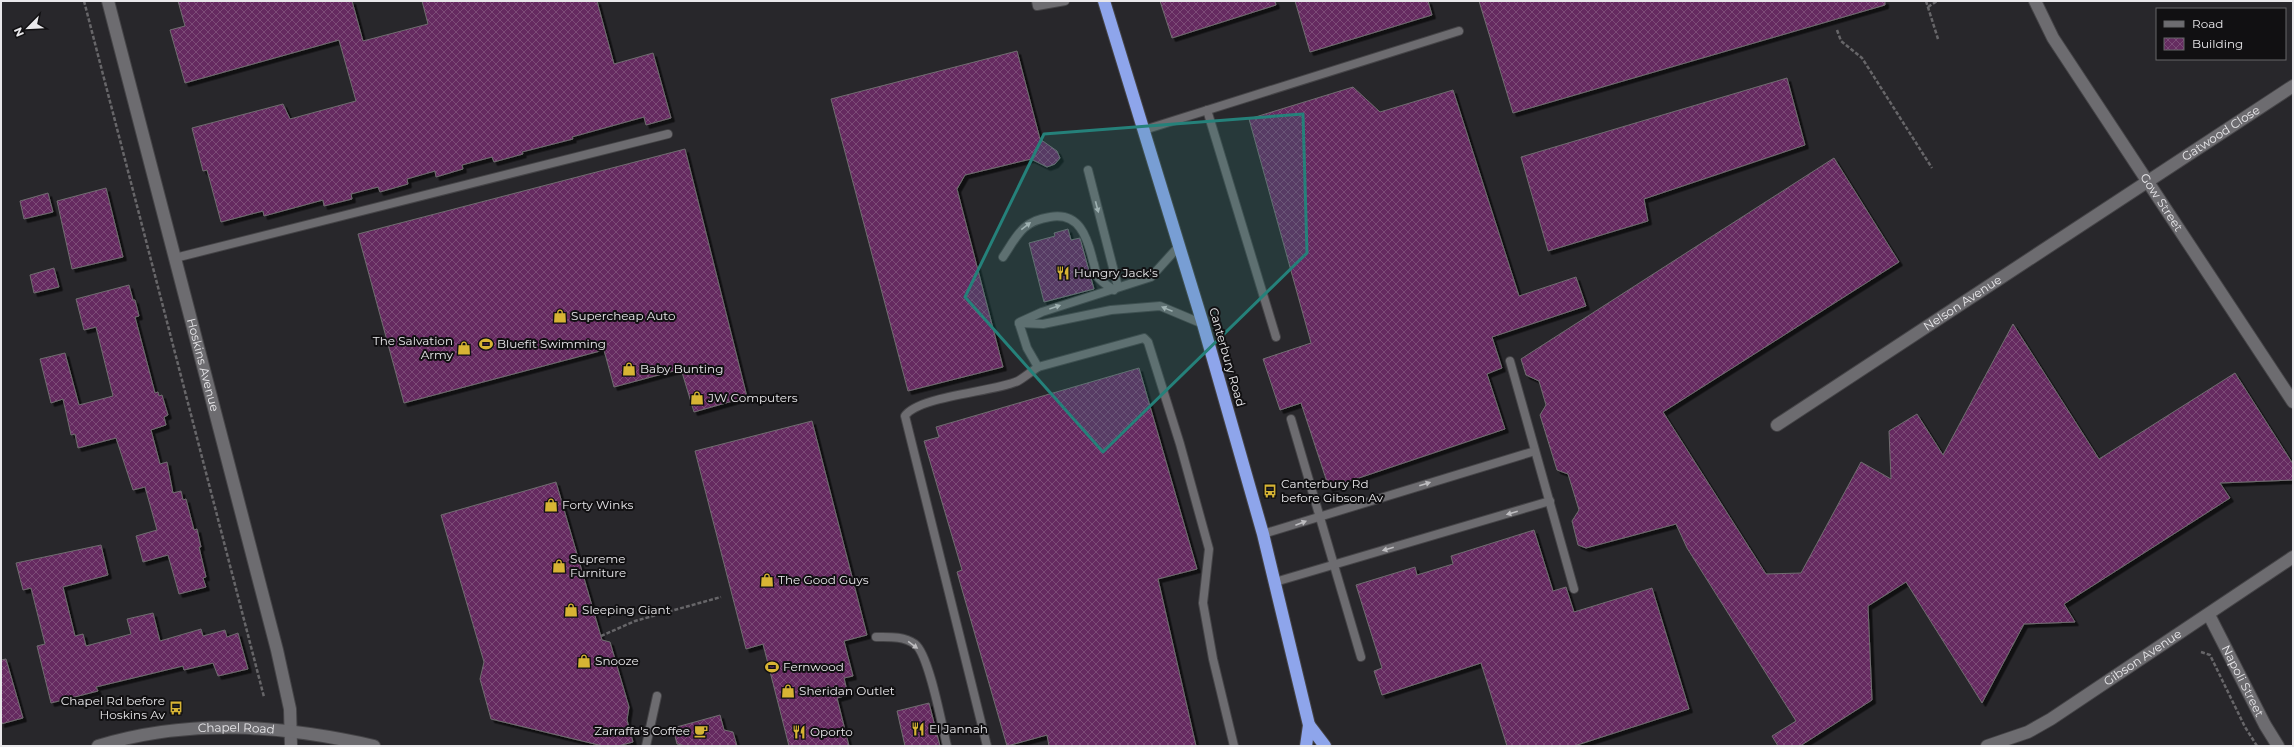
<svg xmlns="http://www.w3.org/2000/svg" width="2294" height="747" font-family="Montserrat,sans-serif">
	<defs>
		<pattern id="building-cross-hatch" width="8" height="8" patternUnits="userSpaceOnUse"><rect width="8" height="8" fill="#652c60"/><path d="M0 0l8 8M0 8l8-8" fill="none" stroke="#7b4b77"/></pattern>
		<filter id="shadow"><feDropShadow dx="3.5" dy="3.5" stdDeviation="0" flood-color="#0009"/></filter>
	</defs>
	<rect width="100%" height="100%" fill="#28272b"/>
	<!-- building -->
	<g fill="url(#building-cross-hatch)" stroke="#706d70" filter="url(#shadow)">
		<polygon points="178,1 352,1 363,41 428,24 422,1 597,1 614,64 653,53 671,118 646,125 644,117 572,137 573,139 522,152 523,154 494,162 492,157 462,165 463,169 436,177 435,171 407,179 408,184 380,192 378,187 351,194 352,199 324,206 323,200 264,216 263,211 221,222 207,170 203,171 192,128 283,104 290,119 356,101 339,40 185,83 170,30 185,26"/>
		<polygon points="1160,1 1275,1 1276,5 1172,38"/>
		<polygon points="1295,1 1428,1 1432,15 1310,52"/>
		<polygon points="1479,1 1885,1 1885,5 1513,113"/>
		<polygon points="1017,51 1040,139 1057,151 1060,158 1055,164 1047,167 1031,159 965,175 957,189 1003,367 908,391 831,99"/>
		<polygon points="1787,78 1805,145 1644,199 1648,221 1548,251 1521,157"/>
		<polygon points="1353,87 1380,112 1453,90 1519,296 1576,277 1586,306 1492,337 1502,368 1487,374 1505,429 1329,488 1301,403 1280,410 1263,359 1311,343 1249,119"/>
		<polygon points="685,149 747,397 694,412 681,369 614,387 604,350 404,403 358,234"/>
		<polygon points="1834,158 1899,262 1663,412 1766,574 1801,573 1861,462 1891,479 1889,431 1917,414 1943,455 2013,324 2099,459 2235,373 2293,464 2293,480 2220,483 2230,498 2064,604 2075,622 2024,624 1982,703 1906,582 1868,606 1872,700 1800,746 1778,746 1772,736 1796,721 1687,548 1676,524 1586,548 1578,545 1572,521 1579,510 1568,474 1557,470 1540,415 1546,405 1539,381 1526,375 1521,359"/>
		<polygon points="106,188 123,257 72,269 57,201"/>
		<polygon points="48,193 53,212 24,219 20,201"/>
		<polygon points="1068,229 1071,240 1080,238 1094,289 1044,302 1029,243 1055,236 1054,233"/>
		<polygon points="54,268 59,287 34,293 30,275"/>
		<polygon points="129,285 133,300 135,300 139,316 135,317 155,393 158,392 159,396 162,395 168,415 164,417 166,425 151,430 160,464 167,462 173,493 181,491 183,500 186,499 194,530 197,529 201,547 199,547 206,577 203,578 206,587 179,594 168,555 143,562 136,536 157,530 145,487 133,490 116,438 78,448 75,434 71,435 63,399 51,403 40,359 65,353 79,405 113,396 96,327 84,330 76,299"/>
		<polygon points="1139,368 1197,569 1158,579 1196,746 1049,746 1047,735 1007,746 957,572 962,570 924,441 939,437 936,427"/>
		<polygon points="812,421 867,635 844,641 853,676 844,678 848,695 837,698 849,746 789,746 763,644 746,649 695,451"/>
		<polygon points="556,482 602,640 610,642 629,707 627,720 633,742 618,746 603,746 491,719 480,679 484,662 441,515"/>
		<polygon points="1534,530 1553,591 1566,587 1574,612 1652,588 1689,709 1574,746 1507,746 1481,663 1382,695 1374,671 1382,668 1356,585 1415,567 1417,575 1453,564 1451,556"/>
		<polygon points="101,545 108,575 63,587 75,636 83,634 86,646 131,634 127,619 153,613 160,641 201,629 203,636 225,630 227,637 238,633 248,669 218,676 213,663 184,670 183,666 96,687 98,691 51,703 37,646 45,644 31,588 23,590 16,563"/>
		<polygon points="6,659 23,718 1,724 1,660"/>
		<polygon points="929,703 940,746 905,746 897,711"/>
		<polygon points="720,715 724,730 733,732 737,746 686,746 677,744 673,728"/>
	</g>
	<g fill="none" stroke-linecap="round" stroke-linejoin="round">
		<!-- lane casing -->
		<g stroke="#454447" stroke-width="10">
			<g id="lane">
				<polyline points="1036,1 1037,6 1065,1"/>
				<polyline points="1207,110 1276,337"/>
				<polyline points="1144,130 1459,31"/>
				<polyline points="1088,170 1118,287"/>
				<path d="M1003 257C1017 236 1022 221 1050 217 1079 212 1087 236 1093 261 1095 266 1095 271 1097 276 1101 282 1108 286 1114 290"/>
				<polyline points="175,258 668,134"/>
				<polyline points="1020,322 1042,312 1151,277 1179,246"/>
				<polyline points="1019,323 1027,348 1038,367 1144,338 1148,342 1180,444 1209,549 1203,603 1213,659 1234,746"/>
				<polyline points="1019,323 1043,324 1111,310 1160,306 1203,324"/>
				<polyline points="1510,361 1574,589"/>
				<polyline points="1291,419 1361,657"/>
				<polyline points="1263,534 1535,451"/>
				<polyline points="1275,582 1550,501"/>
				<path d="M876 637C890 637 903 636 915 644 929 654 942 726 947 746"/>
				<polyline points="646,746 657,696"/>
				<path d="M987 746 905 416C918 396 994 392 1018 381 1025 377 1032 371 1038 367"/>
			</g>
		</g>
		<!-- street casing -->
		<g stroke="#454447" stroke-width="14">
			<g id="street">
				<path id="s1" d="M108 1 277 650 290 709 291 746"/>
				<path id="s2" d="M2035 1 2053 38 2293 402"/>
				<path id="s3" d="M1777 425 2293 86"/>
				<path id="s4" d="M2209 615 2265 725 2278 746"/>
			</g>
		</g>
		<!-- secondary casing -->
		<g stroke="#454447" stroke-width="14">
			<g id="secondary">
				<path id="s5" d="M98 746C190 718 281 725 374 746"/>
				<path id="s6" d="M1987 746 2028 732 2051 719 2293 557"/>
			</g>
		</g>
		<!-- highway casing -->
		<g stroke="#454447" stroke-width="14">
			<g id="highway">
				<polyline points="1104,1 1203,324 1263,534 1309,725 1306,746"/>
				<polyline points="1309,725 1325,746"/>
			</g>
		</g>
		<!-- path -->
		<g stroke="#676669" stroke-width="2.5" stroke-dasharray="4 2" stroke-linecap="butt">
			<polyline points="84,1 264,697"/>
			<polyline points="1926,1 1938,39"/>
			<polyline points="1928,7 1937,1"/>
			<polyline points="1837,30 1841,41 1862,58 1932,168"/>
			<polyline points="601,636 635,621 721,597"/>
			<polyline points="2201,652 2210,655 2245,727 2257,746"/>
		</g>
		<!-- lane -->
		<use href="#lane" stroke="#6d6c70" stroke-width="8"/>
		<!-- street -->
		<use href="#street" stroke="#6d6c70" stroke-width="12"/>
		<!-- secondary -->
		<use href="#secondary" stroke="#6d6c70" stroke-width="12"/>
		<!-- highway -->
		<use href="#highway" stroke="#8ea5eb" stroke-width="12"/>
	</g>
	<!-- one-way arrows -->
	<defs><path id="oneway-solid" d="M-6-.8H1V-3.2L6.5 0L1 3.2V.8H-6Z"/></defs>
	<g fill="#bebdc0">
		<use href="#oneway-solid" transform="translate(1097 207) rotate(75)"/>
		<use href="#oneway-solid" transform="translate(1026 226) rotate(-38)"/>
		<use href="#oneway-solid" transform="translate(1055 307) rotate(-19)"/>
		<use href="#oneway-solid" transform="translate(1167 309) rotate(-158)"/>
		<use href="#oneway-solid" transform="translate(1425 484) rotate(-17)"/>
		<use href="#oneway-solid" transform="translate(1512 513) rotate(164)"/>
		<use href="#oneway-solid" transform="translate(1301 523) rotate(-21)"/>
		<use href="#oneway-solid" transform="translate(1388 549) rotate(164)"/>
		<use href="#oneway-solid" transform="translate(913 645) rotate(36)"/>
	</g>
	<!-- marked area -->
	<path fill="#25817a" fill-opacity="0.2" stroke="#25817a" stroke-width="3" stroke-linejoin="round" d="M1303 114 1307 253 1103 452 965 297 1044 134Z"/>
	<!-- icons -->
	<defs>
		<g id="restaurant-bare" transform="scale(1.08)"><path d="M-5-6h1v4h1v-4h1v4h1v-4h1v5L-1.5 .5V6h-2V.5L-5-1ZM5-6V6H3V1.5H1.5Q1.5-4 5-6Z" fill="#d7b434" stroke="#111012" stroke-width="2.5" paint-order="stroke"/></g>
		<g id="shop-bare" transform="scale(1.08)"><path d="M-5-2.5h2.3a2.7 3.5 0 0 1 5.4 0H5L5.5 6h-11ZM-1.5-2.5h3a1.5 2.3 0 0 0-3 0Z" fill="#d7b434" stroke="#111012" stroke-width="2.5" paint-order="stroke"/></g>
		<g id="stadium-bare" transform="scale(1.08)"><path d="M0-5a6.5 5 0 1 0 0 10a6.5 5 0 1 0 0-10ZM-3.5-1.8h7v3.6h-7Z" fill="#d7b434" stroke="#111012" stroke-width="2.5" paint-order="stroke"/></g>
		<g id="bus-bare" transform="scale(1.08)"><path d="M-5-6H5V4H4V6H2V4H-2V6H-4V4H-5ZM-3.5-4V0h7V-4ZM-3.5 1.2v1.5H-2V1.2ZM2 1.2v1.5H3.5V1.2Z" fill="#d7b434" stroke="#111012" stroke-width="2.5" paint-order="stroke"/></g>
		<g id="cafe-bare" transform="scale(1.08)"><path d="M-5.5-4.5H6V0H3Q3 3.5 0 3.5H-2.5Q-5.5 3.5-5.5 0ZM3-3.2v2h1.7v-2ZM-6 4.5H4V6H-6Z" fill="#d7b434" stroke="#111012" stroke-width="2.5" paint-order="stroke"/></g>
	</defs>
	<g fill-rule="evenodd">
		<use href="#restaurant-bare" x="1063" y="273"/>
		<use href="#shop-bare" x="560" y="316"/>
		<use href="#stadium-bare" x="486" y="344"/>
		<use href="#shop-bare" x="464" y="348"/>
		<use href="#shop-bare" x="629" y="369"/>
		<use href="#shop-bare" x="697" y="398"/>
		<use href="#bus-bare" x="1270" y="491"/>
		<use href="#shop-bare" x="551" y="505"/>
		<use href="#shop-bare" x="559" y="566"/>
		<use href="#shop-bare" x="767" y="580"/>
		<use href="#shop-bare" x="571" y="610"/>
		<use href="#shop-bare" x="584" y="661"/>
		<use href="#stadium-bare" x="772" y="667"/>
		<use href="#shop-bare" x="788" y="691"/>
		<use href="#bus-bare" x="176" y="708"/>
		<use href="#restaurant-bare" x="918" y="729"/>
		<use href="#cafe-bare" x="701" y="731"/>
		<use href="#restaurant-bare" x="799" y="732"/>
	</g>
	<g text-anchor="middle" stroke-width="4" stroke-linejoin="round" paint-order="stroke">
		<!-- street labels -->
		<g font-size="12" fill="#e9e8eb" stroke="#111012">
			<text dy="4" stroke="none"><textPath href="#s3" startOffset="531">Gatwood Close</textPath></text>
			<text dy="4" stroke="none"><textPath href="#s2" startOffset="238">Gow Street</textPath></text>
			<text dy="4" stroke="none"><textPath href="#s3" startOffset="222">Nelson Avenue</textPath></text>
			<text transform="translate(1227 357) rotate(74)" y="4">Canterbury Road</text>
			<text dy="4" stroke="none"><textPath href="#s1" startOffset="376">Hoskins Avenue</textPath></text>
			<text dy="4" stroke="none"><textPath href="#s6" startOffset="180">Gibson Avenue</textPath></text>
			<text dy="4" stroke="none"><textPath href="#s4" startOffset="74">Napoli Street</textPath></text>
			<text dy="4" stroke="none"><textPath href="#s5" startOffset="140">Chapel Road</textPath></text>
		</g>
		<!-- poi labels -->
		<g font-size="12" fill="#e9e8eb" stroke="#111012" text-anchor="start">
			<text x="1074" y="277">Hungry Jack's</text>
			<text x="571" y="320">Supercheap Auto</text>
			<text x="453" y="345" text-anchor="end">The Salvation<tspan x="453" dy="14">Army</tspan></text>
			<text x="497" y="348">Bluefit Swimming</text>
			<text x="640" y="373">Baby Bunting</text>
			<text x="708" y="402">JW Computers</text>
			<text x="1281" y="488">Canterbury Rd<tspan x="1281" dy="14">before Gibson Av</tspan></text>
			<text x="562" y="509">Forty Winks</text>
			<text x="570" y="563">Supreme<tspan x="570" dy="14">Furniture</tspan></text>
			<text x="778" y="584">The Good Guys</text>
			<text x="582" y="614">Sleeping Giant</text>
			<text x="595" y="665">Snooze</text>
			<text x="783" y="671">Fernwood</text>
			<text x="799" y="695">Sheridan Outlet</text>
			<text x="165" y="705" text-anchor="end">Chapel Rd before<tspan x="165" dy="14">Hoskins Av</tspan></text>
			<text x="929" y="733">El Jannah</text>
			<text x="690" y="735" text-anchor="end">Zarraffa's Coffee</text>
			<text x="810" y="736">Oporto</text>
		</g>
	</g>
	<!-- border -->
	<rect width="2294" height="747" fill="none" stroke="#e9e8eb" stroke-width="4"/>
	<!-- legend -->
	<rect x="2156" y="8" width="130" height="52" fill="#111012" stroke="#676669"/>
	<rect x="2164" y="21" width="20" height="6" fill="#6d6c70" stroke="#676669"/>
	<text x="2192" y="28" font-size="12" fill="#e9e8eb">Road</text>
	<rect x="2164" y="38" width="20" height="12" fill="url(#building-cross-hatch)" stroke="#676669"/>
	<text x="2192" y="48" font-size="12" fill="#e9e8eb">Building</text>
	<!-- north arrow -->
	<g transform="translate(28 28) rotate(246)" stroke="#111012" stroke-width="3" paint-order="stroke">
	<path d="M0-3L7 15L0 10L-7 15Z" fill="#e9e8eb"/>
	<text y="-6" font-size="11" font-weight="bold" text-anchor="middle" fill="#e9e8eb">N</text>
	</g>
</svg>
